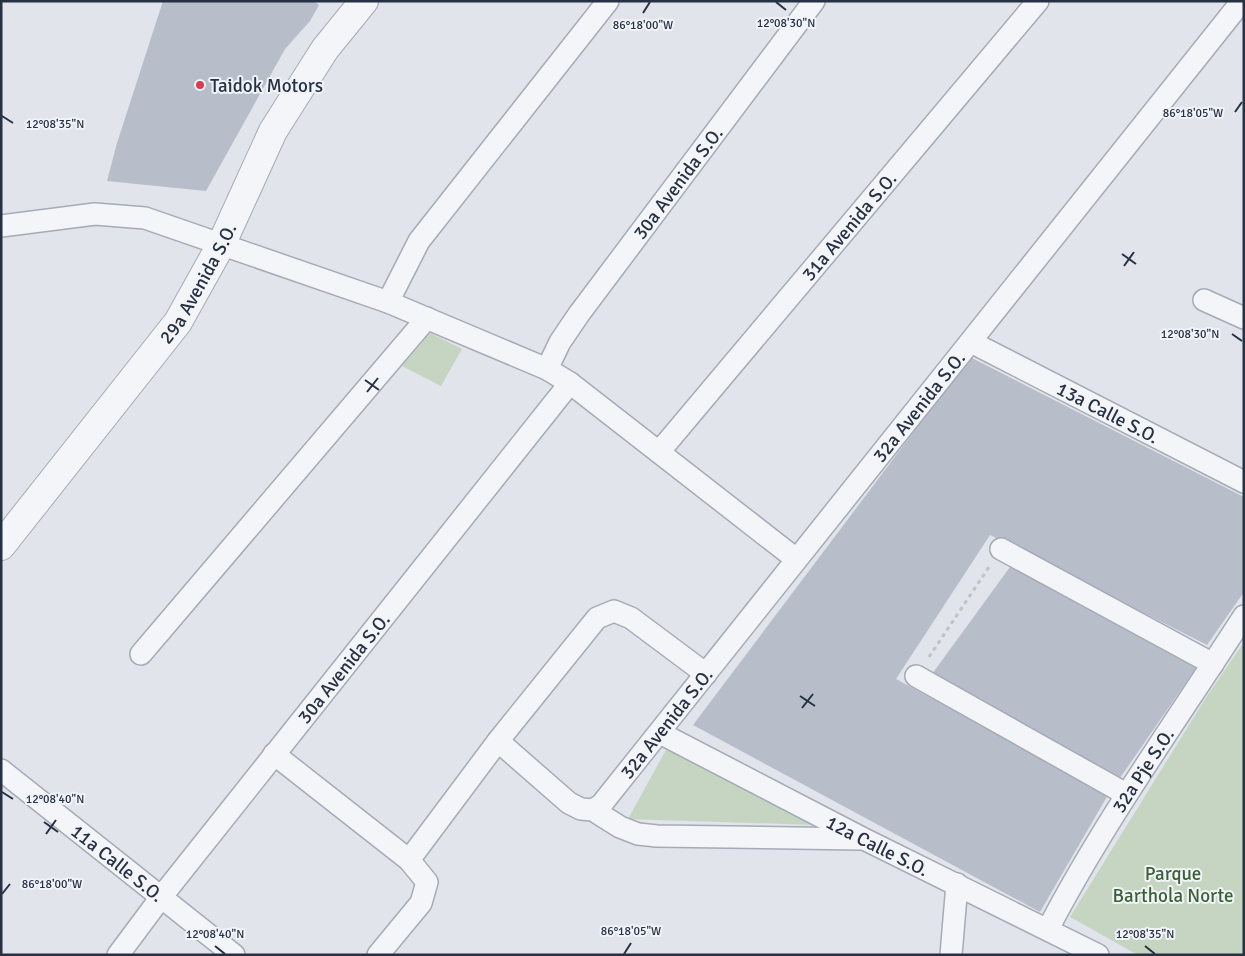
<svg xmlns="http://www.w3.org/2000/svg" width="1245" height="956" font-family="Signika,sans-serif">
	<rect width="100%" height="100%" fill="#e1e4eb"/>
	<!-- green -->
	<g fill="#c6d5c1">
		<polygon points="430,333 462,349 441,386 402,366"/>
		<polygon points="1244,642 1244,955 1138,955 1070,917 1207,696"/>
		<polygon points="667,748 814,825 628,819"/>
	</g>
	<!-- building -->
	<g fill="#b7bdc9">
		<polygon points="163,1 314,1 319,5 310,21 285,49 206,191 107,181 117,143"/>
		<polygon points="970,357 1244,497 1244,592 1207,645 990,535 896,679 1108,795 1040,912 693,725"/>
		<polygon points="1010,567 1196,668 1120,778 932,674"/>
	</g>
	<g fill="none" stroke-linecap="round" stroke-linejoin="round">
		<!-- minor casing -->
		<g stroke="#a5abb6" stroke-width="24">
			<g id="minor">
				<polyline points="1,226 95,214 145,218 388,302 547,369 570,383 796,559"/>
				<polyline points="1204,300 1244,318"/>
				<polyline points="388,302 419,241 608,1"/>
				<path id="s1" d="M971 342 1244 482"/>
				<path id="s2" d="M547 369 560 342 579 314 814 1"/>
				<path id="s3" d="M659 452 1038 1"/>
				<polyline points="1001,549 1213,664"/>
				<polyline points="141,654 427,318"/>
				<polyline points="916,676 1126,794"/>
				<path id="s4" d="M660 733 864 839 1098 955"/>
				<polyline points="498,741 569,803 581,809 593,810 620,827 638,834 657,836 860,839"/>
				<polyline points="274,754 409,860 427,882 421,903 378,955"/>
				<path id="s5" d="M1 770 234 955"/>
				<path id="s6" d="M593 810 601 805 1242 1"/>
				<polyline points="409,860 498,741 597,618 614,611 631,618 706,674"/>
				<path id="s7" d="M1048 929C1105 820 1177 720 1244 616"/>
				<path id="s8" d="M118 955 162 896 570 383"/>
				<polyline points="951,955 957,884"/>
			</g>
		</g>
		<!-- tertiary casing -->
		<g stroke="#a5abb6" stroke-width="30">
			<g id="tertiary">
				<path id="s9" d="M1 546 178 322 222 243 273 131 325 49 364 1"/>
			</g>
		</g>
		<!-- path -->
		<polyline stroke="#bfc2c9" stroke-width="3" stroke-dasharray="4 4" stroke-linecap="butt" points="929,657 989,567"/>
		<!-- minor -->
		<use href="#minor" stroke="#f4f5f8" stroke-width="21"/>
		<!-- tertiary -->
		<use href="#tertiary" stroke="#f4f5f8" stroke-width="28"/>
	</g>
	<!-- ticks -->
	<path fill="none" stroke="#273144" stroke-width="2" d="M776 2 786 10M643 13 650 2M1235 112 1242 102M2 116 13 123M1122 254 1136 264M1124 266 1134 252M1232 334 1242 341M365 380 379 390M367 392 378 378M800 696 815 706M802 708 813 694M2 792 13 799M44 822 58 832M46 834 56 820M2 894 10 884M215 946 225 954M1145 946 1155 954M624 954 631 943"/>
	<!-- markers -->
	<circle fill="#d93c50" stroke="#f0f3f8" stroke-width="2" cx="200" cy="85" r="5"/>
	<g text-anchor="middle" stroke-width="4" stroke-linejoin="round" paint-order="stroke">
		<!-- poi labels -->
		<g font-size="19" fill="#273144" stroke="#f0f3f8" text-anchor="start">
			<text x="210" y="92">Taidok Motors</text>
		</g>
		<!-- street labels -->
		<g font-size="19" fill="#273144" stroke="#f0f3f8">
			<text dy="7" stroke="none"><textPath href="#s2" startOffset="228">30a Avenida S.O.</textPath></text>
			<text dy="7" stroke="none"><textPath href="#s3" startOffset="295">31a Avenida S.O.</textPath></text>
			<text dy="7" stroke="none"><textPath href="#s9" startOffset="329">29a Avenida S.O.</textPath></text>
			<text dy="7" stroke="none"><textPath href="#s6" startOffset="519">32a Avenida S.O.</textPath></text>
			<text dy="7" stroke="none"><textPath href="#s1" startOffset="154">13a Calle S.O.</textPath></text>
			<text dy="7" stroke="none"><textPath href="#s8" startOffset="365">30a Avenida S.O.</textPath></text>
			<text dy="7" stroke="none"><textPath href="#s6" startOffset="114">32a Avenida S.O.</textPath></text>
			<text dy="7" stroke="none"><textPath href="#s7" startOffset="185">32a Pje S.O.</textPath></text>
			<text dy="7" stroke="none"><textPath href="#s4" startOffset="245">12a Calle S.O.</textPath></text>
			<text dy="7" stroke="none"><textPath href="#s5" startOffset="149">11a Calle S.O.</textPath></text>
		</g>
		<!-- park labels -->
		<g font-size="19" fill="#3b6034" stroke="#f0f3f8">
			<text x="1173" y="880">Parque<tspan x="1173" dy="22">Barthola Norte</tspan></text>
		</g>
	</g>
	<g font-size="12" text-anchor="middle" fill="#273144" stroke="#f0f3f8" stroke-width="4" stroke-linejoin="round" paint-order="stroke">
		<text x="786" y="27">12°08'30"N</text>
		<text x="643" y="29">86°18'00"W</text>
		<text x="1193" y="117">86°18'05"W</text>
		<text x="55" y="128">12°08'35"N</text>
		<text x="1190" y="338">12°08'30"N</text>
		<text x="55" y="803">12°08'40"N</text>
		<text x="52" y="888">86°18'00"W</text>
		<text x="631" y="935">86°18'05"W</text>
		<text x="215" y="938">12°08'40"N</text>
		<text x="1145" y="938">12°08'35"N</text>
	</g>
	<!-- border -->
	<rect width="1245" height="956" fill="none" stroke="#273144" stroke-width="5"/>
</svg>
